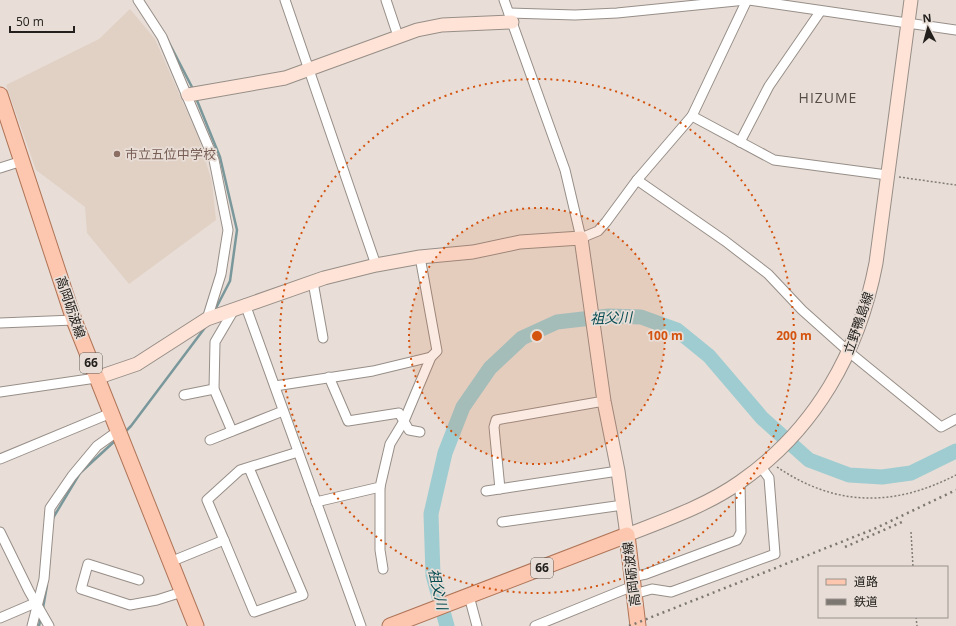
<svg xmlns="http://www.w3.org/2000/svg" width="956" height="626" font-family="'Open Sans','Noto Sans JP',sans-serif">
	<rect width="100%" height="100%" fill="#e8ded7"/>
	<!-- built -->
	<polygon fill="#e1d1c5" points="130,9 155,39 199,139 212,182 216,220 129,284 87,233 85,207 36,170 6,85 99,39"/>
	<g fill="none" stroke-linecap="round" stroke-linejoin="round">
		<!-- stream -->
		<g stroke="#7a989b" stroke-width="2.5">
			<polyline points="165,35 193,89"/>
			<polyline points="196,98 220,157 237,230 230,281 214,312"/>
			<polyline points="125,432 131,426 207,325"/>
			<polyline points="53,518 80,473 117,439"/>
			<polyline points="43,608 47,585"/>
			<polyline points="39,626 41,617"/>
		</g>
		<!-- river -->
		<polyline stroke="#9fccd1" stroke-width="15" points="447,626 433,575 431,514 445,453 463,407 490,368 522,338 557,322 609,316 641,317 677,330 709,356 762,418 809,460 849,475 882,477 911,473 956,451"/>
		<!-- street casing -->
		<g stroke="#978e88" stroke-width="11">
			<g id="street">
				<polyline points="138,0 162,37 214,160 228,230 221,274 207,319"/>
				<polyline points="285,0 376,265"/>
				<polyline points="386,0 396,30"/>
				<polyline points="504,0 565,170 581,238 598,231 606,222 637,180 692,116 747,0"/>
				<polyline points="749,0 956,30"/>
				<polyline points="509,13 575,15 617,13 746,0"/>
				<polyline points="692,116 774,160 887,175"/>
				<polyline points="740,142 769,86 820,12"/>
				<polyline points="0,168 22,161"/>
				<polyline points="637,180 725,241 768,274 802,310 849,352 941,427 956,419"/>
				<polyline points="313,282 323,338"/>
				<polyline points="245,304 361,626"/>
				<polyline points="0,323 74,320"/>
				<polyline points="329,377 348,421 399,413 409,430 420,432"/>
				<polyline points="275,386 373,371 431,357"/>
				<polyline points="0,392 96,378"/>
				<polyline points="184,395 214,389"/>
				<polyline points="232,431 214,389 215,342 235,308"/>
				<polyline points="210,440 283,411"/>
				<polyline points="0,459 111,413"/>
				<polyline points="380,487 380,550 383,569"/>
				<polyline points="500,489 494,427 496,420 604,401"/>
				<polyline points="486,491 618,471"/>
				<polyline points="316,502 380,487 390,444 404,421 431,357 437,351 420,257"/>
				<polyline points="502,522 623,505"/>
				<polyline points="0,532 29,591 49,626"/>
				<polyline points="224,540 254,612 303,595 249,468"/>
				<polyline points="170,562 224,540 207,500 240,470 298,452"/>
				<polyline points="632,577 646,574 737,540 741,532 740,483"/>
				<polyline points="139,580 88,564 81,589 130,605 157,600 182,592"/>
				<polyline points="634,594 652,589 671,592 775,554 769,478 761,467"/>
				<polyline points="469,596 477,626"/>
				<polyline points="0,618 35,603"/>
				<polyline points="32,626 44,579 50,508 72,476 97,446 118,431"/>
				<polyline points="535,626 633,586"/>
			</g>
		</g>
		<!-- secondary casing -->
		<g stroke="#978e88" stroke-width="15">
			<g id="secondary">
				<polyline points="188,95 285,78 417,30 442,25 512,22"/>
				<path d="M96 378 137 364 207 319 324 278 376 265 420 257 473 252 520 242 581 238 604 401 618 471 627 535C665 520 706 506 740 482 815 430 859 352 876 263L911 0"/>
			</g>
		</g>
		<!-- primary casing -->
		<g stroke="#af7458" stroke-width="17">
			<g id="primary">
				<polyline points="0,95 74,320 196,626"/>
				<polyline points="390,626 627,535 638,626"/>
			</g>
		</g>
		<!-- path -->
		<g stroke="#827c77" stroke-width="1.5" stroke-dasharray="2 2" stroke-linecap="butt">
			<polyline points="899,177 956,185"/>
			<path d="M777 467C836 507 894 507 956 475"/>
			<polyline points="911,532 913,567"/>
			<polyline points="916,617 917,626"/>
		</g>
		<!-- street -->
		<use href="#street" stroke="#fff" stroke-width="9"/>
		<!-- secondary -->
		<use href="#secondary" stroke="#fee3d6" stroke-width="13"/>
		<!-- primary -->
		<use href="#primary" stroke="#fcc7ae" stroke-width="15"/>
		<!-- rail -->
		<g stroke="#7d7772" stroke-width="2.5" stroke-dasharray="2 4" stroke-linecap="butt">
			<polyline points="845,547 902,522"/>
			<polyline points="629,626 874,529 956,490"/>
		</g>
	</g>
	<!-- distance rings -->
	<circle cx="537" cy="336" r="128" fill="#d4530e" fill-opacity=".12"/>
	<g fill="none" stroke="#d4530e" stroke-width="2" stroke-dasharray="2 4">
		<circle cx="537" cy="336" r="128"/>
		<circle cx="537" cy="336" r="257"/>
	</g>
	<!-- markers -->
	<circle fill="#8d6e63" stroke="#e8ded7" stroke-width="1.5" cx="117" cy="154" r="4"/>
	<g text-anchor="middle" stroke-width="3.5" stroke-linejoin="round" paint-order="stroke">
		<!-- shield labels -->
		<g fill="#e8ded7" stroke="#5e5955" stroke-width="1">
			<rect x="80" y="353" width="22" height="20" rx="3"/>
			<rect x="531" y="558" width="22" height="20" rx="3"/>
		</g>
		<g font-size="12" font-weight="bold" fill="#23201d">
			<text x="91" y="367">66</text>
			<text x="542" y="572">66</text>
		</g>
		<!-- education labels -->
		<g font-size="13" fill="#785e54" stroke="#e8ded7" text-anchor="start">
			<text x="125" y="159">市立五位中学校</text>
		</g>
		<!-- street labels -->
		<g font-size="13" fill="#23201d" stroke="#e8ded7">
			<text transform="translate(71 307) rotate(71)" y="5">高岡砺波線</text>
			<text transform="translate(858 323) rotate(-71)" y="5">立野鴨島線</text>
			<text transform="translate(631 574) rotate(-97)" y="5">高岡砺波線</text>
		</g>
		<!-- neighbourhood labels -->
		<g font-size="14" letter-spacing="1" fill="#554c46" stroke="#e8ded7">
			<text x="828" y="103">HIZUME</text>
		</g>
		<!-- water labels -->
		<g font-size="14" font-style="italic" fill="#074c52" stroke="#e8ded7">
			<text transform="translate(611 318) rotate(-2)" y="5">祖父川</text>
			<text transform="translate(438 589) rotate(77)" y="5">祖父川</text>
		</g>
	</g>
	<circle cx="537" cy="336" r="6" fill="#d4530e" stroke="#e8ded7" stroke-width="2"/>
	<g font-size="12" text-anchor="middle" font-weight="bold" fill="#d4530e" stroke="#e8ded7" stroke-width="3.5" stroke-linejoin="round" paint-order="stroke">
		<text x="665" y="340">100 m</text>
		<text x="794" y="340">200 m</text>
	</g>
	<!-- legend -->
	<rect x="818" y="566" width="130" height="52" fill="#e8ded7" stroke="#99928d"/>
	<rect x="826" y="579" width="20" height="6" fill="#fcc7ae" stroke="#99928d"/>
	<text x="854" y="586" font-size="12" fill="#23201d">道路</text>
	<rect x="826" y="599" width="20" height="6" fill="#7d7772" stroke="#99928d"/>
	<text x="854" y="606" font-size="12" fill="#23201d">鉄道</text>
	<!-- north arrow -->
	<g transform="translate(928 28) rotate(354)" stroke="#e8ded7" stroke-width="3" paint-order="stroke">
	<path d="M0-3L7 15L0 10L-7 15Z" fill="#23201d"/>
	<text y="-6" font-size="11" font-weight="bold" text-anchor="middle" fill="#23201d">N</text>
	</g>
	<!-- scale -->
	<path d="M10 26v6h64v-6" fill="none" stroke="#23201d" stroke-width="2"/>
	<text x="16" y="26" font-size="12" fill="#23201d" stroke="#e8ded7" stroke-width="3" paint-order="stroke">50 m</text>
</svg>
